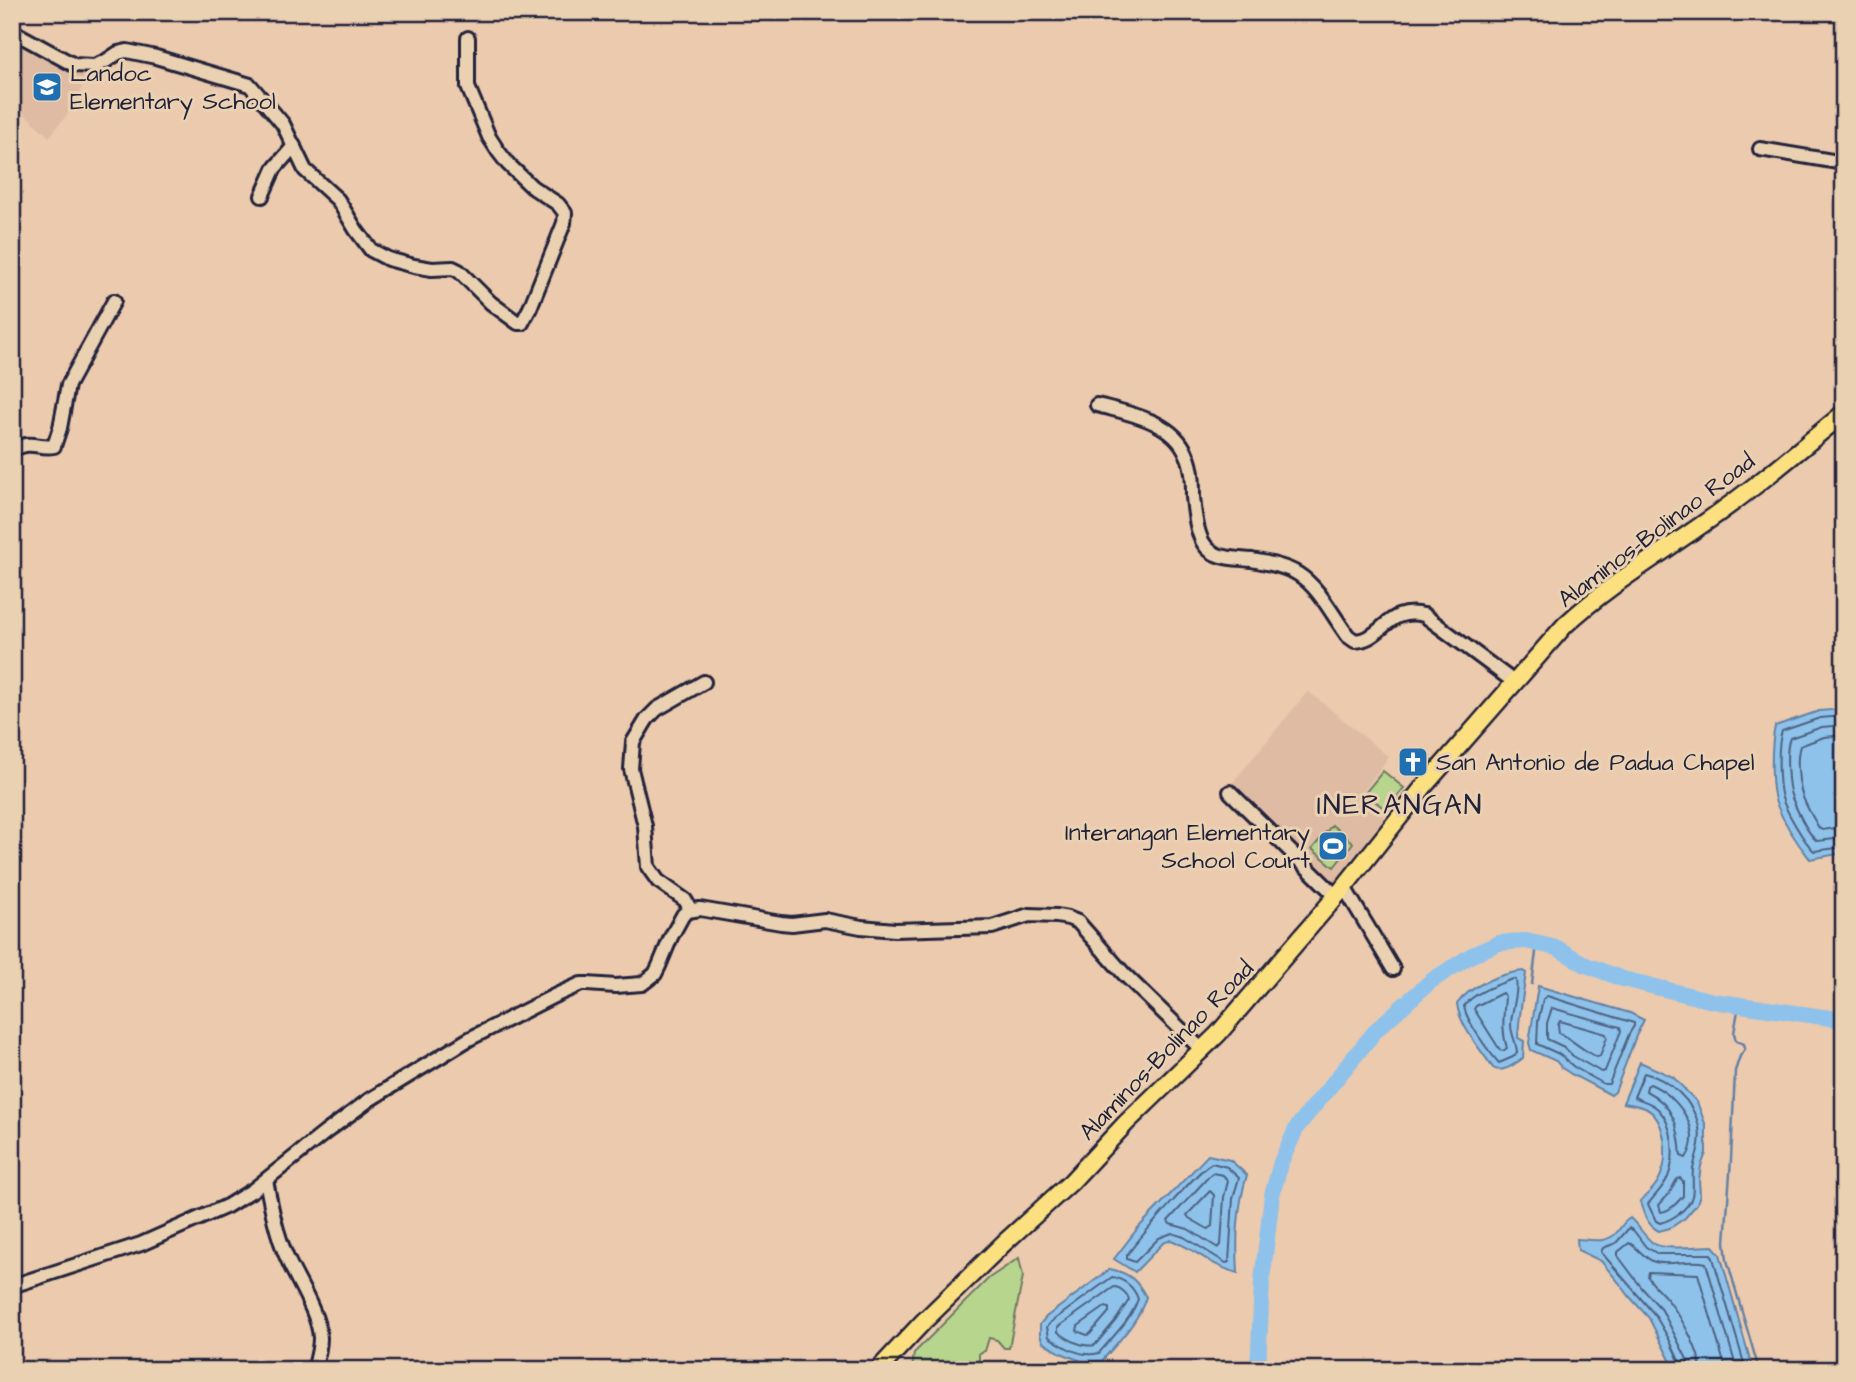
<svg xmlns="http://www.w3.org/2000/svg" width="1856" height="1382" font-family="'Architects Daughter',sans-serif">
	<rect width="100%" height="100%" fill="#eccaae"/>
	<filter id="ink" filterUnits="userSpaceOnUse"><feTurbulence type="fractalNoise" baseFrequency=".0143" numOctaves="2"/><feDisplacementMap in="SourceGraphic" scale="14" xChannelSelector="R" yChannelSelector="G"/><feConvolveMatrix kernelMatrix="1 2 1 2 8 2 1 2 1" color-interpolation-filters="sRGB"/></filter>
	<g filter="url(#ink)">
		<!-- built -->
		<g fill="#dfbba4">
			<polygon points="12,35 45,54 63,67 74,71 87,71 76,104 49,137 12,102"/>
			<polygon points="1308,691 1389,757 1360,796 1388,821 1336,886 1230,786"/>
		</g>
		<!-- green -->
		<g fill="#b8d58e" stroke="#6d7c64" stroke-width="2">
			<polygon points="1383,771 1404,788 1386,810 1365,793"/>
			<polygon points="1332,825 1353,843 1334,867 1312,849"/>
			<polygon points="1019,1258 1023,1276 1009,1348 1004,1348 997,1340 989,1338 985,1351 979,1353 979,1370 912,1370 914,1353 989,1278"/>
		</g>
		<!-- water -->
		<g fill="#8ec2eb" stroke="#6382a5" stroke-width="2">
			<path d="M1844 709V853L1810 859C1797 843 1784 823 1776 803 1770 786 1771 745 1775 726L1819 711Z"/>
			<path d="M1523 971 1526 973C1523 995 1519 1016 1518 1038L1524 1041 1523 1058C1515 1064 1502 1074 1493 1068 1480 1048 1460 1027 1457 1004 1471 985 1499 974 1523 971Z"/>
			<polygon points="1538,986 1630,1013 1644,1020 1636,1036 1615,1092 1611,1095 1571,1074 1562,1068 1556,1061 1531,1050 1529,1043"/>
			<path d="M1640 1062 1673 1077 1697 1102 1706 1126V1153L1701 1166 1699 1180 1700 1194 1697 1204 1685 1218 1670 1228 1659 1231C1647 1225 1643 1213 1640 1201 1649 1193 1657 1186 1661 1175 1669 1156 1666 1118 1645 1108 1638 1105 1630 1104 1623 1103Z"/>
			<path d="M1208 1155 1230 1160 1247 1175C1237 1208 1236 1239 1238 1273 1210 1266 1196 1249 1171 1240L1163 1243 1135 1272 1114 1259 1138 1228Z"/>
			<path d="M1630 1218C1639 1226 1644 1236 1653 1243 1663 1251 1699 1246 1713 1246L1720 1254 1753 1370H1675L1649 1318 1630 1297 1621 1285 1601 1261 1578 1250 1577 1239C1592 1240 1608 1244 1618 1231 1623 1225 1623 1222 1630 1218Z"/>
			<path d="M1110 1269C1129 1273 1137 1280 1146 1297 1138 1323 1119 1340 1102 1361L1086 1363 1061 1353 1043 1342 1040 1335V1324L1046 1317Z"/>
		</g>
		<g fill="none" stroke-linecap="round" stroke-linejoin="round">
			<!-- shore -->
			<g stroke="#4d6281" stroke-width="2">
				<path d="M1844 716 1820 718 1782 731C1777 745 1778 784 1782 798 1786 811 1804 842 1814 851L1844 847"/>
				<path d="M1844 725 1822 727 1790 738C1785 750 1787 786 1792 798 1797 810 1808 834 1817 841L1844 838"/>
				<path d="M1844 735 1824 737 1800 746C1796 758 1798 778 1801 791 1804 804 1813 817 1819 828L1822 830 1844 827"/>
				<path d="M1513 979 1516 980C1519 993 1511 1011 1511 1025 1511 1035 1517 1043 1517 1053L1513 1057 1499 1063C1489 1052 1466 1021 1464 1006 1474 992 1497 985 1513 979Z"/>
				<path d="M1502 993 1505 996C1504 1014 1501 1030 1507 1048L1503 1051 1500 1050 1474 1009 1476 1006Z"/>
				<polygon points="1547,996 1634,1023 1634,1026 1629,1034 1609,1084 1604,1084 1574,1067 1559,1054 1537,1044 1538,1022 1543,999"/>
				<polygon points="1552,1008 1620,1027 1621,1031 1605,1071 1601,1072 1573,1056 1564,1047 1547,1039 1547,1023"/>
				<path d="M1560 1021 1606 1034 1607 1037 1600 1056 1597 1057C1582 1050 1573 1040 1559 1033L1558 1025Z"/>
				<path d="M1644 1073C1669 1079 1694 1101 1699 1127 1702 1142 1696 1155 1693 1169 1692 1179 1694 1188 1692 1196 1689 1209 1672 1220 1660 1223L1656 1221 1648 1204C1655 1195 1663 1188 1668 1177 1676 1158 1674 1125 1658 1109 1651 1102 1642 1101 1634 1097Z"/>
				<path d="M1650 1084C1677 1095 1704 1130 1686 1158L1681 1156C1679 1127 1674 1105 1646 1091L1647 1086Z"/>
				<path d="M1212 1163 1227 1167 1239 1178 1233 1198 1229 1262 1226 1263 1184 1237 1172 1233 1159 1238 1135 1262 1127 1259V1255C1144 1232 1164 1211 1183 1190 1192 1181 1201 1169 1212 1163Z"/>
				<polygon points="1212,1173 1223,1175 1228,1181 1224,1197 1221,1245 1218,1248 1188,1229 1170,1224 1168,1221"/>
				<path d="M1680 1178 1683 1181V1196C1677 1203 1670 1211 1661 1212L1659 1205 1669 1194 1677 1179Z"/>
				<polygon points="1210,1191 1214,1195 1212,1226 1208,1229 1189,1218 1187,1215"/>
				<path d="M1112 1277C1124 1279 1134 1287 1138 1299 1131 1320 1113 1336 1099 1353 1081 1358 1064 1347 1049 1337L1047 1327 1051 1322Z"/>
				<path d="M1114 1287C1120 1287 1128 1294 1129 1300L1116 1320 1095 1345C1082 1348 1068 1339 1058 1332V1327Z"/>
				<polygon points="1105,1307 1109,1308 1109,1312 1090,1334 1087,1335 1077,1331 1078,1326"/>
				<polyline points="1681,1370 1681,1365 1669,1339 1655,1315 1601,1252 1603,1248 1616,1243 1629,1228 1634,1231 1646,1247 1658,1254 1711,1254 1713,1258 1746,1370"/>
				<path d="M1690 1370 1688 1361 1662 1310 1642 1288 1618 1256V1252L1629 1243C1638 1247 1644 1259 1655 1262 1669 1266 1690 1259 1706 1263L1737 1370"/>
				<path d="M1701 1370C1700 1351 1682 1318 1670 1303 1664 1294 1654 1287 1648 1277L1649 1272 1698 1274 1726 1370"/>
			</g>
			<!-- stream -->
			<g stroke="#6382a5" stroke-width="2.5">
				<polyline points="1532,984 1537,944"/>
				<polyline points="1739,1005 1734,1033 1736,1041 1744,1044 1745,1049 1740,1056 1735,1071 1731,1159 1725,1242 1727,1260 1759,1370"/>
			</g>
			<!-- river -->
			<polyline stroke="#8ec2eb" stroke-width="16" points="1258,1370 1262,1281 1272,1195 1281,1162 1297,1127 1377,1029 1431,981 1472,955 1499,943 1526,941 1557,948 1586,965 1623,979 1713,1001 1844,1020"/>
			<!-- minor casing -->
			<g stroke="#22223b" stroke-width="18">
				<g id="minor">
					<polyline points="12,31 74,65 94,66 106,61 118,53 127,51 156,57 250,85 283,124 305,170 338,200 356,230 371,250 388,259 414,266 432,269 453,268 459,271 491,303 518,323 522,323 530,308 564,223 565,213 558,204 532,187 508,164 498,151 489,137 468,87 468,38"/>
					<polyline points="1760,149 1844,163"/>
					<polyline points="262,196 274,169 294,146"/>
					<path d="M1097 405C1128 413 1174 421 1187 455 1193 468 1193 483 1193 497 1194 509 1197 534 1204 544 1214 560 1236 558 1252 560 1267 563 1286 566 1298 574 1320 588 1332 615 1348 636L1355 641C1384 639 1386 606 1424 615L1514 682"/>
					<path d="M12 450C33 439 37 449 54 446L60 428 68 385 114 301"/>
					<polyline points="1230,792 1336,896"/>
					<polyline points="1344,887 1393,969"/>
					<polyline points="691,910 685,900 658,881 648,867 645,826 631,769 633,742 647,719 657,709 704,682"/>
					<path d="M266 1180C271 1206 276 1233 287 1258 297 1281 319 1314 320 1338 320 1349 317 1359 314 1370"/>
					<polyline points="12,1286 141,1244 227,1206 253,1190 326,1132 369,1100 469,1039 554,996 581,984 587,984 616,986 642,984 655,974 659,966 671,937 683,915 688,911 700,909 781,923 792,924 825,920 861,927 895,930 992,927 1029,915 1057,916 1068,918 1078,922 1124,974 1203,1051"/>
				</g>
			</g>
			<!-- major casing -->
			<g stroke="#22223b" stroke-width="21">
				<path id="major" d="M878 1370 923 1322 1004 1243 1071 1182 1126 1123 1218 1034 1344 887 1425 785 1565 625C1606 587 1654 558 1700 526 1750 492 1797 452 1844 413"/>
			</g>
			<!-- minor -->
			<use href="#minor" stroke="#ead1b2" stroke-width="12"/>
			<!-- major -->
			<use href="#major" stroke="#fce080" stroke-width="16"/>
		</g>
	</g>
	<!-- icons -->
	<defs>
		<g id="school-square" transform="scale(1.575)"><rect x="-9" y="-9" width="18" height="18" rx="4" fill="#1f6fb2" stroke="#ead1b2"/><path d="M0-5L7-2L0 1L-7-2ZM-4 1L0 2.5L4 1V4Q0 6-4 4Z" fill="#fff"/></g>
		<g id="church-square" transform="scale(1.575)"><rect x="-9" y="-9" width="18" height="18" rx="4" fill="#1f6fb2" stroke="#ead1b2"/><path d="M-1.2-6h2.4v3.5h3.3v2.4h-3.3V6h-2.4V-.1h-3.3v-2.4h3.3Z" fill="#fff"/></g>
		<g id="stadium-square" transform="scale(1.575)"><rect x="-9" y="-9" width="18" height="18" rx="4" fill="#1f6fb2" stroke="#ead1b2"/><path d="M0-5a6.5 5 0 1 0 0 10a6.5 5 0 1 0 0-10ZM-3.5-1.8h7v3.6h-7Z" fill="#fff"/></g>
	</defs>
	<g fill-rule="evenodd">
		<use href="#school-square" x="47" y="87"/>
		<use href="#church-square" x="1413" y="762"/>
		<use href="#stadium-square" x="1333" y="846"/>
	</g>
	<g text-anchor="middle" stroke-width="6" stroke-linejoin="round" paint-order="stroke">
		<!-- poi labels -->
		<g font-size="24" fill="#22223b" stroke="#ead1b2" text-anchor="start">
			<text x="70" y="81">Landoc<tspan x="70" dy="28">Elementary School</tspan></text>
			<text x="1436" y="770">San Antonio de Padua Chapel</text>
			<text x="1310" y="840" text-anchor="end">Interangan Elementary<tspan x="1310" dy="28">School Court</tspan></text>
		</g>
		<!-- street labels -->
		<g font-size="24" fill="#22223b" stroke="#ead1b2">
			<text transform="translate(1656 530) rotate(-37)" y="8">Alaminos-Bolinao Road</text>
			<text transform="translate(1166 1050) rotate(-46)" y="8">Alaminos-Bolinao Road</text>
		</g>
		<!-- quarter labels -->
		<g font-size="28" letter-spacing="2" fill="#22223b" stroke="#ead1b2">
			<text x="1400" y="814">INERANGAN</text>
		</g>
	</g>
	<!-- margin -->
	<rect width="1856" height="1382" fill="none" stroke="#ead1b2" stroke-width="42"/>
	<rect x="21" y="21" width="1814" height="1340" fill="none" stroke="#22223b" stroke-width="2.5" filter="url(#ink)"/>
</svg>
